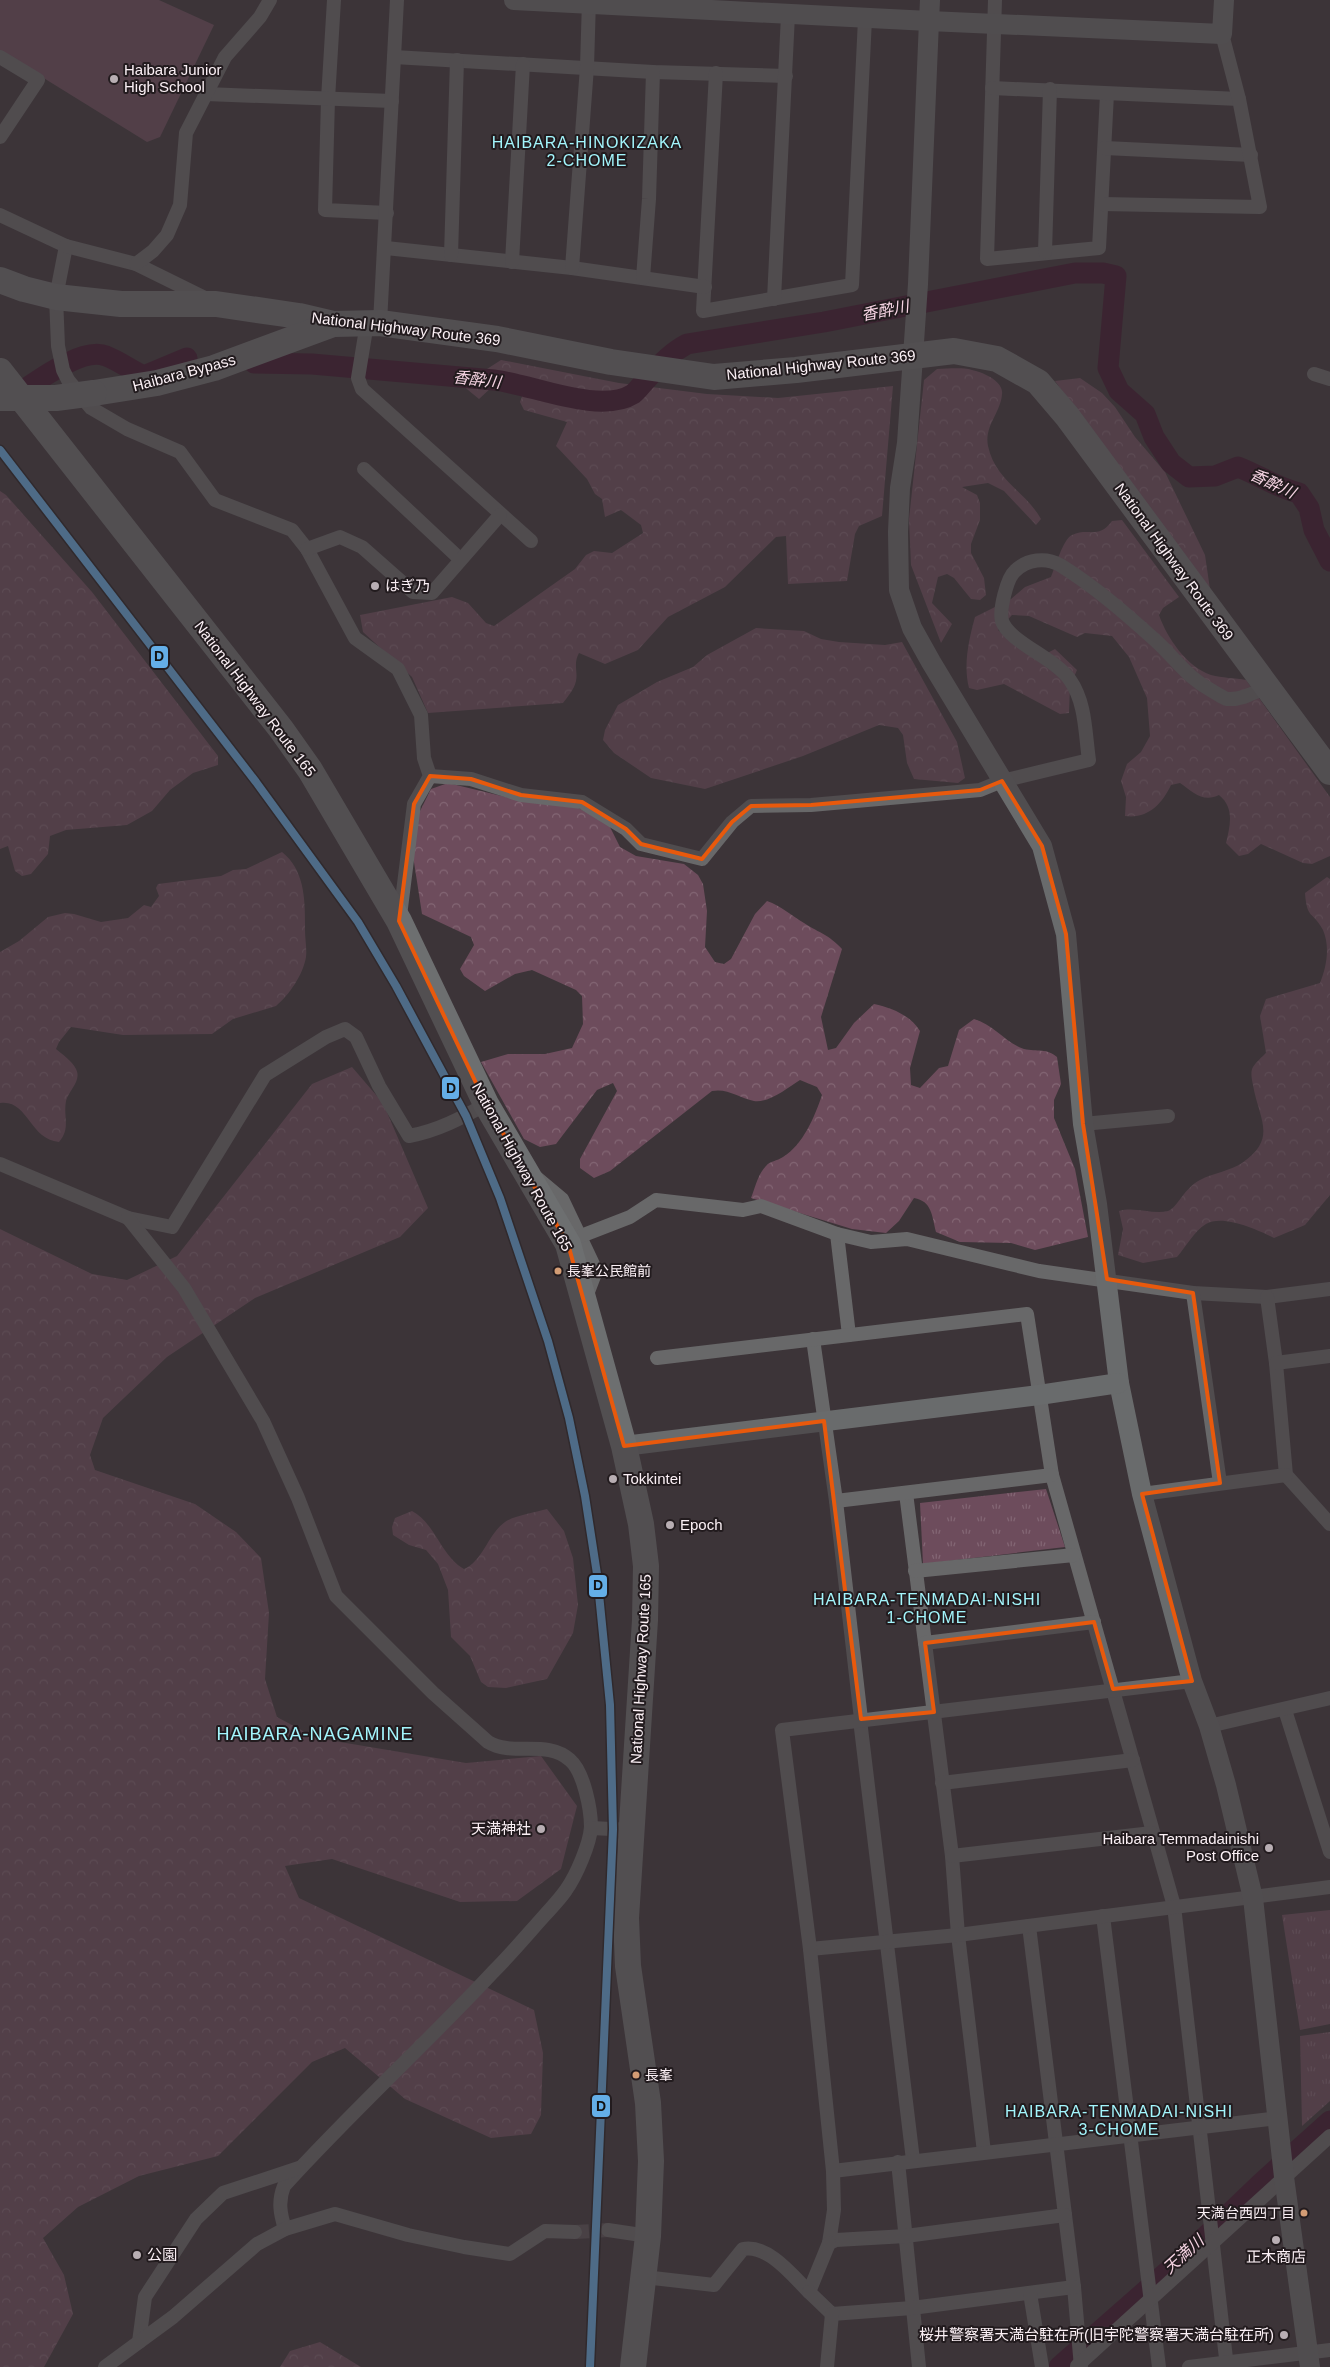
<svg xmlns="http://www.w3.org/2000/svg" width="1330" height="2367" font-family="Arial,'Noto Sans JP',sans-serif">
	<defs>
		<pattern id="grass-tufts" width="24" height="20" patternUnits="userSpaceOnUse" patternTransform="scale(1.25)"><rect width="24" height="20" fill="#6d4c5c"/><path d="M3 7l-1-3M5 7V3M7 7l1-3M15 17l-1-3M17 17v-4M19 17l1-3" fill="none" stroke="#836674"/></pattern>
		<pattern id="forest-crowns" width="20" height="18" patternUnits="userSpaceOnUse" patternTransform="scale(1.25)"><rect width="20" height="18" fill="#6d4c5c"/><path d="M2 6a3 3 0 1 1 6 0M12 15a3 3 0 1 1 6 0" fill="none" stroke="#836674"/></pattern>
	</defs>
	<rect width="100%" height="100%" fill="#3c3438"/>
	<!-- grass -->
	<g fill="url(#grass-tufts)">
		<polygon points="1046,1489 1065,1547 923,1564 920,1503"/>
		<polygon points="1330,1910 1330,2024 1300,2030 1282,1915"/>
		<polygon points="1330,2032 1330,2101 1302,2126 1300,2036"/>
	</g>
	<!-- forest -->
	<g fill="url(#forest-crowns)">
		<path d="M501 360 619 383 707 394 778 398 893 386 882 516 859 526 855 534 847 581 788 584 786 536 776 537 725 587 668 617 638 650 605 664 579 653C573 664 578 671 576 681 574 690 568 696 563 703L428 713 412 677 363 632 360 615 452 597 468 603 486 623 494 626 575 569 586 555 594 551 612 553 643 533 641 525 621 510 605 517 602 499 595 494 587 479 556 446 567 422 524 410 520 402 527 383 506 374 479 399 462 385Z"/>
		<path d="M937 369C948 369 961 367 972 370 982 372 1004 381 1002 394 1001 412 984 426 988 446 995 480 1026 492 1041 519L1036 525 1004 491 988 483 962 487 977 495 980 503V520L971 544V553L984 578 986 595 980 600 971 599 954 578 947 574 938 577 932 603 952 624 941 643 911 565 909 519 924 380Z"/>
		<polygon points="1080,378 1102,393 1115,407 1135,437 1165,472 1205,555 1211,596 1055,381"/>
		<polygon points="0,491 6,495 92,592 218,756 218,765 193,773 170,790 152,811 127,825 66,830 50,836 48,854 31,874 22,876 15,871 8,846 0,849"/>
		<path d="M1122 520 1179 597 1163 608 1159 615C1167 638 1187 667 1211 675 1222 678 1235 678 1246 680L1330 797V856L1312 864 1303 863 1261 844 1248 854 1239 856 1226 843C1230 826 1235 808 1219 795 1203 803 1193 792 1180 783L1171 785C1162 804 1148 819 1125 816L1126 797 1121 781 1127 764 1141 752 1150 736 1147 698 1129 657 1112 636 1085 633 1077 637 1029 616 1012 615 998 630 1036 659 1055 649 1077 670 1070 686 1069 713 1060 714 1004 684 977 690 969 688C963 665 969 639 975 617L1011 599 1025 587 1051 577C1055 568 1063 539 1072 535 1089 527 1098 540 1112 521Z"/>
		<polygon points="756,628 804,631 821,639 839,642 885,645 902,642 957,742 965,778 958,783 914,779 907,763 903,735 898,728 879,725 803,756 705,789 651,778 614,753 603,740 605,730 618,705 657,682 693,667 707,655"/>
		<path d="M448 783 522 801 578 808 608 823 620 847 636 856 684 864 698 875 703 884 707 911 705 947 715 962 724 964 731 959 755 914 767 901C781 906 792 916 804 923 821 934 828 934 842 949L821 1017 828 1050 836 1048 854 1023 874 1004C892 1008 910 1015 920 1031L910 1068 911 1085 920 1088 939 1068 948 1066 959 1030 974 1019C993 1024 1007 1044 1024 1049 1037 1052 1047 1048 1057 1057L1061 1084 1054 1100V1118L1075 1169 1088 1237 1035 1250 1011 1243 960 1242 936 1232C932 1216 932 1201 914 1198L899 1221 886 1233 852 1229 751 1198C755 1188 758 1174 766 1166 770 1161 777 1161 783 1157 803 1145 815 1116 822 1095L817 1087 800 1080C787 1088 770 1103 754 1101 739 1098 728 1088 712 1091L610 1171 594 1178 580 1168V1159L617 1091 613 1083 597 1090 556 1144 540 1147 524 1139 481 1062 508 1054H545L572 1048 583 1024 582 996 576 990 532 970 515 974 485 991 464 976 460 969 474 945 471 937 422 914 412 849 419 813 431 789Z"/>
		<path d="M282 852C306 871 305 903 305 930 305 939 307 949 306 957 303 975 289 995 276 1006L233 1019 212 1034 123 1035 71 1027 59 1042 56 1049C63 1055 72 1061 76 1069 82 1081 69 1090 66 1101 63 1117 71 1128 59 1142 29 1139 28 1099 0 1103V952L19 941 48 917 65 913 74 914 101 922 128 918 144 905 151 907 159 896 156 888 158 884 221 876 233 870 246 869Z"/>
		<path d="M1327 877 1330 879V1195L1305 1225 1274 1238C1258 1230 1223 1214 1206 1224 1194 1231 1186 1247 1177 1257L1143 1263 1118 1255 1123 1229 1119 1211C1135 1206 1153 1215 1168 1211 1177 1208 1185 1187 1200 1180 1213 1173 1230 1171 1242 1163 1278 1138 1259 1120 1253 1085 1252 1080 1250 1072 1253 1067 1256 1062 1262 1057 1266 1053L1260 1016 1266 999 1320 983C1327 966 1330 946 1323 930 1312 910 1307 920 1305 893Z"/>
		<polygon points="352,1067 383,1103 428,1208 400,1237 255,1298 167,1357 103,1418 90,1455 95,1470 195,1504 236,1532 261,1558 269,1613 265,1679 277,1717 316,1738 466,1763 541,1756 577,1806 561,1869 517,1901 460,1902 332,1859 285,1866 299,1898 534,2010 543,2053 541,2115 531,2134 491,2138 405,2099 345,2048 312,2062 218,2156 139,2176 78,2207 43,2238 64,2275 73,2314 44,2367 0,2367 0,1229 92,1274 127,1280 177,1256 312,1084"/>
		<path d="M547 1509 564 1531 573 1558 578 1605 573 1633 547 1679 506 1688 488 1687 481 1682 470 1656 451 1637 448 1590 438 1564 426 1550 409 1545 393 1535 392 1527 395 1518 412 1511C435 1523 441 1556 464 1569 483 1561 488 1534 505 1522 513 1516 536 1512 547 1509Z"/>
		<polygon points="320,2342 361,2367 280,2367 290,2351"/>
	</g>
	<!-- pitch -->
	<polygon fill="#6d4c5c" points="0,0 159,0 214,25 160,137 147,142 0,51"/>
	<g fill="none" stroke-linecap="round" stroke-linejoin="round">
		<!-- river -->
		<g stroke="#3b1129" stroke-width="21">
			<path d="M254 363 312 364 494 380C531 384 600 415 633 394 638 390 642 384 646 380 659 366 670 353 687 344L824 322 1075 273H1103L1116 276 1108 368 1119 391 1145 414 1154 437 1171 463 1189 477 1215 476 1238 467C1259 475 1277 488 1299 493L1309 508 1314 530 1330 561"/>
			<path d="M28 387C44 376 85 347 106 356 119 361 131 370 144 376L187 358"/>
			<polyline points="1059,2367 1184,2257 1260,2184 1330,2121"/>
		</g>
		<!-- street-tunnel -->
		<polyline stroke="#595054" stroke-width="14" stroke-dasharray="14 7" stroke-linecap="butt" points="575,2232 608,2230"/>
		<!-- street -->
		<g stroke="#686869" stroke-width="14">
			<polyline points="334,0 328,99 325,210 387,213"/>
			<polyline points="995,0 987,259 1099,248 1107,94"/>
			<polyline points="0,57 38,80 0,137"/>
			<polyline points="394,57 653,72 786,76"/>
			<polyline points="716,73 703,311 852,285 865,19"/>
			<polyline points="992,88 1239,99"/>
			<polyline points="206,94 392,101"/>
			<polyline points="1105,148 1251,155"/>
			<polyline points="1102,204 1260,207 1239,99 1222,34"/>
			<polyline points="0,215 66,246 56,297 58,346 63,370 68,380 91,408 127,429 180,452 215,500 292,530 307,549 355,638 398,669 421,715 424,758 430,776 414,804 400,916"/>
			<polyline points="66,246 136,264 207,299"/>
			<polyline points="386,248 572,268 705,287"/>
			<polyline points="1045,252 1050,89"/>
			<polyline points="451,255 457,60"/>
			<polyline points="512,262 523,64"/>
			<polyline points="136,264 153,251 167,235 180,205 186,133 225,57 260,17 270,0"/>
			<polyline points="572,268 587,67 589,0"/>
			<polyline points="643,278 649,199 653,72"/>
			<polyline points="774,299 788,15"/>
			<polyline points="367,323 358,378 362,389 531,541"/>
			<polyline points="380,323 397,0"/>
			<polyline points="1314,374 1330,379"/>
			<polyline points="364,469 460,559"/>
			<polyline points="307,549 340,537 362,547 413,592 432,593 500,515"/>
			<path d="M430 776 471 779 521 795 582 802 626 829 641 844 702 859 732 822 751 806 811 805 980 790 1002 781 1089 760C1085 733 1086 703 1070 680 1055 658 1009 642 1002 621 999 610 1007 578 1015 571 1027 559 1046 557 1060 565 1094 586 1125 613 1155 640 1177 660 1186 677 1214 692 1218 694 1223 698 1227 699 1242 700 1253 693 1266 687"/>
			<polyline points="1083,1124 1168,1116"/>
			<path d="M0 1164 128 1218 172 1227 265 1075 326 1037 345 1029 356 1037 379 1086 409 1136C437 1131 462 1118 486 1104"/>
			<polyline points="537,1178 562,1199 592,1262 596,1271 586,1297"/>
			<path d="M128 1218 184 1288 263 1421 298 1498 336 1596 433 1693 488 1742C513 1757 547 1739 570 1760 584 1772 591 1810 591 1827 590 1844 576 1876 566 1890 560 1899 551 1908 544 1916 527 1935 511 1954 493 1972 425 2045 351 2112 284 2186 278 2201 280 2213 285 2229"/>
			<polyline points="837,1234 849,1335"/>
			<polyline points="581,1236 630,1217 656,1200 743,1210 761,1206 837,1234 871,1242 907,1239 1039,1271 1193,1293 1267,1297 1330,1289"/>
			<polyline points="1193,1293 1220,1483"/>
			<polyline points="1267,1297 1276,1363 1286,1475 1330,1524"/>
			<polyline points="813,1339 836,1501 861,1719"/>
			<polyline points="657,1358 1027,1314 1052,1475 1174,1906 1227,2367"/>
			<polyline points="1276,1363 1330,1356"/>
			<polyline points="906,1493 952,1856 958,1935 984,2152"/>
			<polyline points="1142,1494 1286,1475"/>
			<polyline points="836,1501 1052,1475"/>
			<polyline points="915,1571 1074,1555"/>
			<polyline points="925,1643 1094,1622"/>
			<polyline points="1285,1710 1330,1852"/>
			<polyline points="860,1720 913,2160"/>
			<polyline points="1209,1726 1330,1698"/>
			<polyline points="942,1783 1133,1760"/>
			<polyline points="591,1828 632,1830"/>
			<polyline points="952,1856 1152,1833"/>
			<polyline points="1103,1916 1159,2367"/>
			<polyline points="1029,1926 1074,2287 1081,2367"/>
			<polyline points="810,1949 958,1935 1330,1887"/>
			<polyline points="898,2162 919,2367"/>
			<polyline points="833,2171 1278,2118"/>
			<polyline points="1065,2215 906,2236 836,2240 829,2243 834,2210 833,2171 810,1949 782,1730 1192,1681"/>
			<polyline points="608,2230 648,2236"/>
			<path d="M644 2277 714 2285 743 2249C768 2244 793 2276 809 2292L829 2243"/>
			<polyline points="809,2292 832,2314 912,2308 1074,2287"/>
			<polyline points="1030,2293 1042,2367"/>
			<polyline points="139,2342 145,2297 196,2219 223,2193 299,2168"/>
			<polyline points="1077,2366 1330,2136"/>
			<polyline points="105,2367 173,2317 257,2244 285,2229 335,2214 408,2235 464,2247 510,2254 545,2231 575,2232"/>
			<polyline points="827,2367 832,2314"/>
			<polyline points="1189,2367 1330,2350"/>
		</g>
		<!-- secondary -->
		<g stroke="#696b6c" stroke-width="20">
			<polyline points="514,0 929,21 930,0"/>
			<polyline points="1224,0 1222,34 929,21 918,284 907,443 900,488 898,532 899,590 912,628 931,662 1042,846 1066,934 1083,1124 1097,1204 1119,1383 1142,1494 1192,1681 1209,1726 1226,1785 1253,1898 1284,2177 1310,2367"/>
			<polyline points="624,1446 1039,1395 1119,1383"/>
		</g>
		<!-- highway -->
		<g stroke="#6d6f70" stroke-width="26">
			<polyline points="0,280 24,289 56,297 121,304 216,304 299,316 333,324 380,323 497,339 611,362 714,377 796,370 954,351 997,359 1038,382 1067,416 1330,772"/>
			<polyline points="0,371 281,729 310,770 399,921 486,1104 568,1244 624,1446 641,1524 646,1566 645,1620 626,1918 628,1966 648,2103 651,2161 648,2236 633,2367"/>
			<polyline points="94,393 157,383 214,368 333,324"/>
		</g>
		<!-- highway-bridge -->
		<polyline stroke="#6d6f70" stroke-width="26" points="0,398 56,398 94,393"/>
		<!-- rail-1 casing -->
		<g stroke="#221b1e" stroke-width="11">
			<polyline id="rail-1" points="0,450 256,782 358,922 396,986 466,1116 500,1198 548,1341 569,1418 585,1496 597,1574 610,1705 613,1829 590,2367"/>
		</g>
		<!-- rail-1 -->
		<use href="#rail-1" stroke="#64aee7" stroke-width="8"/>
	</g>
	<!-- marked area -->
	<path d="M0 0H1330V2367H0ZM430 776 471 779 521 795 582 802 626 829 641 844 702 859 732 822 751 806 811 805 980 790 1002 781 1042 846 1066 934 1083 1124 1107 1279 1193 1293 1220 1483 1142 1494 1192 1681 1113 1689 1094 1622 925 1643 934 1712 861 1719 824 1421 624 1446 568 1244 486 1104 399 921 414 804Z" fill="#3c3438" fill-opacity=".55" fill-rule="evenodd"/>
	<path fill="none" stroke="#e8590c" stroke-width="4" stroke-linejoin="round" d="M430 776 471 779 521 795 582 802 626 829 641 844 702 859 732 822 751 806 811 805 980 790 1002 781 1042 846 1066 934 1083 1124 1107 1279 1193 1293 1220 1483 1142 1494 1192 1681 1113 1689 1094 1622 925 1643 934 1712 861 1719 824 1421 624 1446 568 1244 486 1104 399 921 414 804Z"/>
	<!-- markers -->
	<g fill="#b8aeb3" stroke="#221b1e" stroke-width="2">
		<circle cx="114" cy="79" r="5"/>
		<circle cx="375" cy="586" r="5"/>
		<circle cx="613" cy="1479" r="5"/>
		<circle cx="670" cy="1525" r="5"/>
		<circle cx="541" cy="1829" r="5"/>
		<circle cx="1269" cy="1848" r="5"/>
		<circle cx="1276" cy="2240" r="5"/>
		<circle cx="137" cy="2255" r="5"/>
		<circle cx="1284" cy="2335" r="5"/>
	</g>
	<g fill="#d39c74" stroke="#221b1e" stroke-width="2">
		<circle cx="558" cy="1271" r="4.5"/>
		<circle cx="636" cy="2075" r="4.5"/>
		<circle cx="1304" cy="2213" r="4.5"/>
	</g>
	<g text-anchor="middle" stroke-width="4" stroke-linejoin="round" paint-order="stroke">
		<!-- bus labels -->
		<g font-size="14" fill="#fbf0f5" stroke="#221b1e" text-anchor="start">
			<text x="567" y="1276">長峯公民館前</text>
			<text x="645" y="2080">長峯</text>
			<text x="1295" y="2218" text-anchor="end">天満台西四丁目</text>
		</g>
		<!-- poi labels -->
		<g font-size="15" fill="#fbf0f5" stroke="#221b1e" text-anchor="start">
			<text x="124" y="75">Haibara Junior<tspan x="124" dy="17">High School</tspan></text>
			<text x="385" y="591">はぎ乃</text>
			<text x="623" y="1484">Tokkintei</text>
			<text x="680" y="1530">Epoch</text>
			<text x="531" y="1834" text-anchor="end">天満神社</text>
			<text x="1259" y="1844" text-anchor="end">Haibara Temmadainishi<tspan x="1259" dy="17">Post Office</tspan></text>
			<text x="147" y="2260">公園</text>
			<text x="1276" y="2262" text-anchor="middle">正木商店</text>
			<text x="1274" y="2340" text-anchor="end">桜井警察署天満台駐在所(旧宇陀警察署天満台駐在所)</text>
		</g>
		<!-- street labels -->
		<g font-size="15" fill="#fbf0f5" stroke="#221b1e">
			<text transform="translate(406 329) rotate(7)" y="5">National Highway Route 369</text>
			<text transform="translate(821 365) rotate(-6)" y="5">National Highway Route 369</text>
			<text transform="translate(184 373) rotate(-15)" y="5">Haibara Bypass</text>
			<text transform="translate(1174 562) rotate(54)" y="5">National Highway Route 369</text>
			<text transform="translate(255 699) rotate(53)" y="5">National Highway Route 165</text>
			<text transform="translate(522 1167) rotate(61)" y="5">National Highway Route 165</text>
			<text transform="translate(641 1669) rotate(-87)" y="5">National Highway Route 165</text>
		</g>
		<!-- neighbourhood labels -->
		<g font-size="16" letter-spacing="1" fill="#a3f5fc" stroke="#221b1e">
			<text x="587" y="148">HAIBARA-HINOKIZAKA<tspan x="587" dy="18">2-CHOME</tspan></text>
			<text x="927" y="1605">HAIBARA-TENMADAI-NISHI<tspan x="927" dy="18">1-CHOME</tspan></text>
			<text x="1119" y="2117">HAIBARA-TENMADAI-NISHI<tspan x="1119" dy="18">3-CHOME</tspan></text>
		</g>
		<!-- water labels -->
		<g font-size="16" font-style="italic" fill="#f6d4e3" stroke="#221b1e">
			<text transform="translate(885 310) rotate(-11)" y="6">香酔川</text>
			<text transform="translate(477 379) rotate(7)" y="6">香酔川</text>
			<text transform="translate(1273 483) rotate(25)" y="6">香酔川</text>
			<text transform="translate(1183 2254) rotate(-42)" y="6">天満川</text>
		</g>
		<!-- quarter labels -->
		<g font-size="18" letter-spacing="1" fill="#a3f5fc" stroke="#221b1e">
			<text x="315" y="1740">HAIBARA-NAGAMINE</text>
		</g>
	</g>
	<g stroke="#221b1e" stroke-width="2">
		<rect x="150" y="645" width="19" height="24" rx="5" fill="#64aee7"/>
		<rect x="441" y="1076" width="19" height="24" rx="5" fill="#64aee7"/>
		<rect x="588" y="1574" width="20" height="24" rx="5" fill="#64aee7"/>
		<rect x="591" y="2094" width="20" height="24" rx="5" fill="#64aee7"/>
	</g>
	<g font-size="14" text-anchor="middle" font-weight="bold" fill="#111">
		<text x="159" y="661">D</text>
		<text x="451" y="1093">D</text>
		<text x="598" y="1590">D</text>
		<text x="601" y="2111">D</text>
	</g>
</svg>
